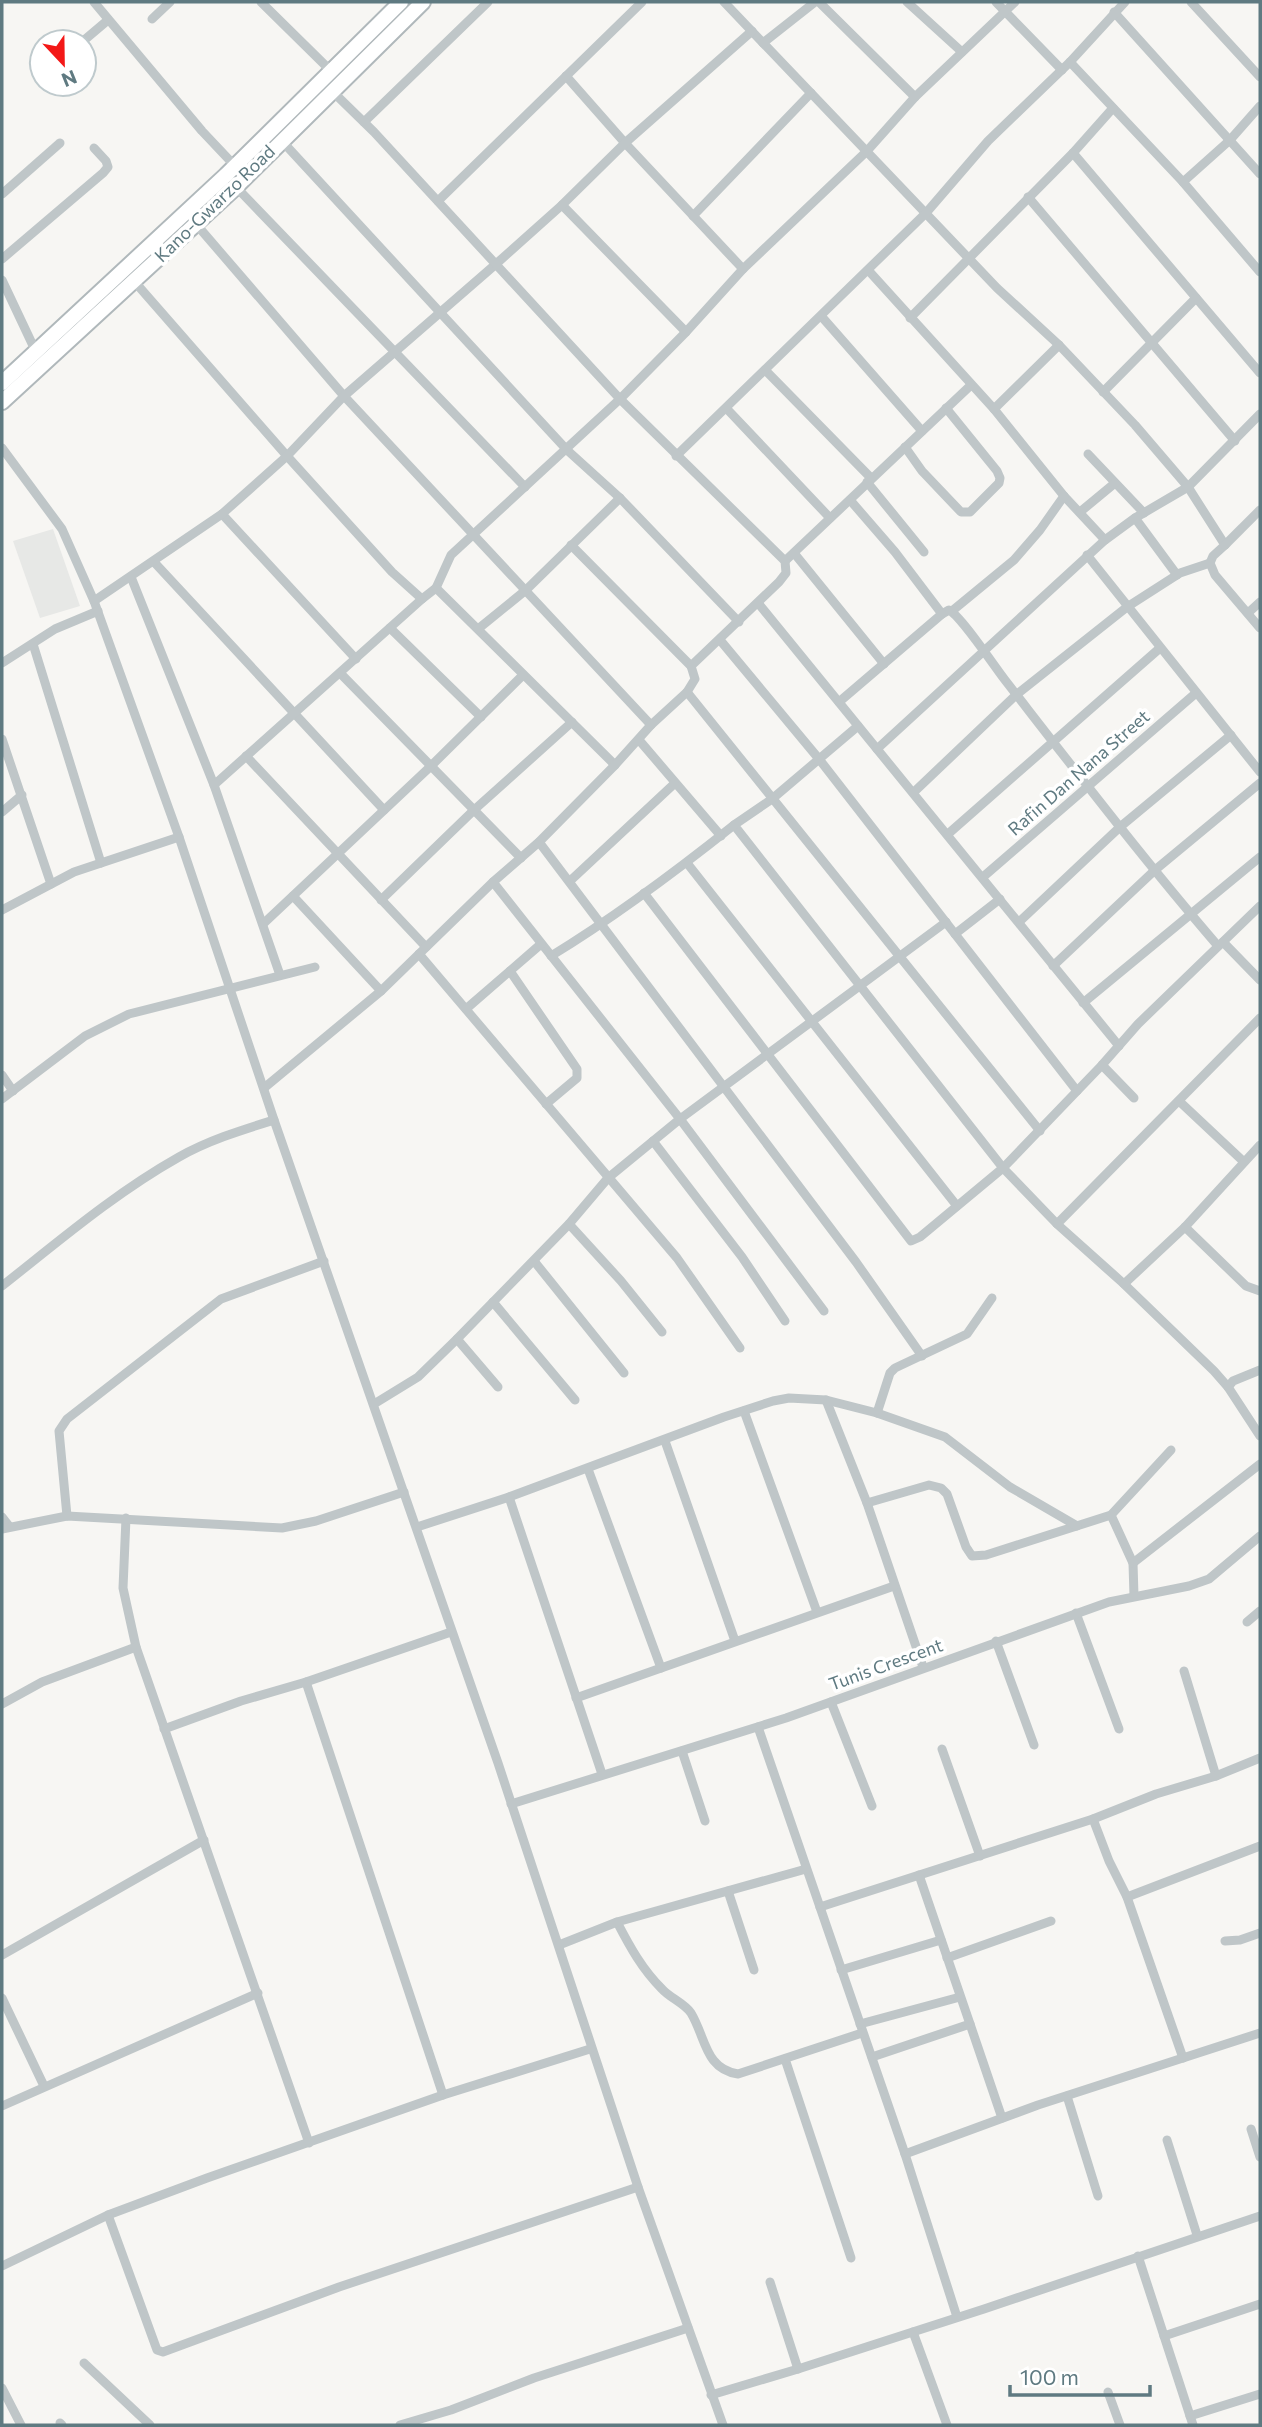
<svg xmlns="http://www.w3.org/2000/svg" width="1262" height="2427" font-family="Commissioner,sans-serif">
	<rect width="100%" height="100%" fill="#f7f6f3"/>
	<!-- built -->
	<polygon fill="#e7e8e6" points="53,529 80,606 40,618 13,541"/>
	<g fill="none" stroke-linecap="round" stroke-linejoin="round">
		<!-- primary casing -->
		<g stroke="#b0b8bb" stroke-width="18">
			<g id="primary">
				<polyline points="2,383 226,175 401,2"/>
				<polyline points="2,402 236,187 423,2"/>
			</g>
		</g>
		<!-- minor -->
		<g stroke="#bfc6c8" stroke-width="9">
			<polyline points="94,2 202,131 235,166"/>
			<polyline points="261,2 331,71"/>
			<polyline points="724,2 997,288 1059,345 1135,425 1188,487 1225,545 1213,556 1210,563 1215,575 1260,628"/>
			<polyline points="819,2 915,97"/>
			<polyline points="907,2 962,52"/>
			<polyline points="996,2 1062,70"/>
			<polyline points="1191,2 1260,77"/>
			<polyline points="1114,12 1260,174"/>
			<polyline points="152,19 170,2"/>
			<polyline points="82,42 108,20"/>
			<polyline points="763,43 815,2"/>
			<polyline points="1070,62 1183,182 1230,140 1260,106"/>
			<polyline points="566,76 625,143 743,269"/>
			<polyline points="364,122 488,2"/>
			<polyline points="281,140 567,450 620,498 739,622"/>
			<polyline points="1073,153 1260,373"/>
			<polyline points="1183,182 1260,272"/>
			<polyline points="236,187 525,487"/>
			<polyline points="2,194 60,143"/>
			<polyline points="1028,197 1235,441"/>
			<polyline points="438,201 642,2"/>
			<polyline points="562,205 686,332"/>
			<polyline points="693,216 811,93"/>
			<polyline points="196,224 344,396 651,725"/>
			<polyline points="2,259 103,173 108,167 106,161 94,148"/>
			<polyline points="868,270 994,409 1064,496 1105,540"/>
			<polyline points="2,280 36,352"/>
			<polyline points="134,281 287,456 392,572 422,599 436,588 451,555 620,399 686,332 743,269 867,151 915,97 1015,2"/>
			<polyline points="822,317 922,431"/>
			<polyline points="910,318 1073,153 1113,108"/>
			<polyline points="765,370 871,478"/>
			<polyline points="1103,392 1196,298"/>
			<polyline points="727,409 830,518"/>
			<polyline points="994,409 1059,345"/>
			<polyline points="905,447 922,471 961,512 970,512 999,483 1000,478 997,471 946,408"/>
			<polyline points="2,448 62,529 94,601 179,837 274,1120 498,1763 638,2187 723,2425"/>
			<polyline points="1088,454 1144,513"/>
			<polyline points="676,456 926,213 988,141 1070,62 1125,2"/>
			<polyline points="867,482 924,552"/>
			<path d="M850 500 895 552 942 614 949 610C961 616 994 666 1005 680 1075 770 1144 860 1218 946"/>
			<polyline points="1080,512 1115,483"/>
			<polyline points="222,514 356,659"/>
			<polyline points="1135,518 1177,575"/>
			<polyline points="571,545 691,666"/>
			<polyline points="1225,545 1260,510"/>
			<polyline points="794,553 884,664"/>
			<polyline points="1087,555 1260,772"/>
			<polyline points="785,561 970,386"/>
			<polyline points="154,562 384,810"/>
			<polyline points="131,577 214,785 280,975"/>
			<polyline points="436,588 615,765"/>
			<polyline points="94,601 222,514 287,456 344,396 496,264 562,205 625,143 752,31"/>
			<polyline points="758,603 1119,1046"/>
			<polyline points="952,611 1014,560 1040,530 1064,496"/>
			<polyline points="1248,613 1260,602"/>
			<polyline points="390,628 481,717"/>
			<polyline points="478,629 526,590 620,498"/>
			<polyline points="720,640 819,759 1077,1091"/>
			<polyline points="33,644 101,863"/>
			<polyline points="2,663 55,629 98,611"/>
			<polyline points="340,673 521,858"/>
			<polyline points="687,692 1040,1131"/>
			<polyline points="839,702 942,614"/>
			<polyline points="858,726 772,799 734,825 1003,1168 1057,1224 1260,1018"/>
			<polyline points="2,739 51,884"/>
			<polyline points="639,740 721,836"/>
			<polyline points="877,749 1105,540 1135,518 1188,487 1260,414"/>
			<polyline points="246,756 426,947"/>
			<polyline points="214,785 422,599"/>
			<polyline points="914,792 1016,695 1127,607 1180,573 1210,563"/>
			<polyline points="2,812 22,795"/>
			<polyline points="948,834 1160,648"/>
			<polyline points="539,842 856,1262 922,1356"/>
			<polyline points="687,863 957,1206"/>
			<polyline points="983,877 1196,693"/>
			<polyline points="570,881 674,784"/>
			<polyline points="493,882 680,1119 824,1311"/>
			<polyline points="644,893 911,1241 920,1237 1003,1168 1102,1065 1138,1024 1260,906"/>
			<polyline points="293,896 381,991"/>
			<polyline points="381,900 474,810 572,722"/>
			<polyline points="2,910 74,872 179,837"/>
			<polyline points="1019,922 1120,827 1231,735"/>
			<polyline points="263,924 431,766 523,675"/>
			<polyline points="955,934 1000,899"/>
			<polyline points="1223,942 1260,980"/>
			<polyline points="419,954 677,1258 740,1348"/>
			<path d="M551 956C615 917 675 872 734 825"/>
			<polyline points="1053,966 1155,870 1260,783"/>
			<polyline points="510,971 577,1069 577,1078 546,1104"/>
			<polyline points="1083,1003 1260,857"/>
			<polyline points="466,1009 541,944"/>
			<polyline points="1102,1065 1134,1098"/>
			<polyline points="2,1075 13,1091"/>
			<polyline points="264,1088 381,991 493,882 539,842 615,765 651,725 687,692 695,679 691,666 779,582 786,573 785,561 620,399 374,132 331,90"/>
			<polyline points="2,1099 85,1036 129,1014 315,967"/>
			<polyline points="1179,1101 1244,1162"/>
			<polyline points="653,1141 742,1257 785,1321"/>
			<polyline points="569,1224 621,1281 662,1332"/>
			<polyline points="1057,1224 1124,1284 1214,1371 1228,1387 1260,1436"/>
			<polyline points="1185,1227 1246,1286 1260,1291"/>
			<polyline points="534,1261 624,1373"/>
			<polyline points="1124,1284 1185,1227 1260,1145"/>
			<path d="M2 1286C59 1241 115 1193 179 1157 209 1140 242 1130 274 1120"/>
			<polyline points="493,1302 575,1400"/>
			<polyline points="457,1339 498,1387"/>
			<polyline points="1228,1387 1233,1381 1260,1370"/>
			<polyline points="826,1400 867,1503 923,1667"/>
			<polyline points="374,1404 418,1377 457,1339 569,1224 608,1178 680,1119 946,922"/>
			<polyline points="744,1411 817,1612"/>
			<polyline points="877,1413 890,1373 895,1368 967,1334 992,1298"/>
			<polyline points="665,1441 735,1641"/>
			<polyline points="588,1469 661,1668"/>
			<polyline points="509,1497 602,1774"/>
			<polyline points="867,1503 929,1485 941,1488 947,1494 966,1547 972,1556 986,1555 1111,1515 1171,1450"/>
			<polyline points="1111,1515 1133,1563 1134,1596"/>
			<polyline points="67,1516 59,1431 67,1419 221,1299 324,1261"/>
			<polyline points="2,1517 9,1526"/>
			<polyline points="126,1518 123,1588 136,1647 309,2143"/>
			<polyline points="417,1527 509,1497 724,1417 773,1401 789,1398 826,1400 877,1413 945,1437 1010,1487 1077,1526"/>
			<polyline points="2,1529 67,1516 282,1528 316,1521 404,1492"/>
			<polyline points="1133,1563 1260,1464"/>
			<polyline points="1076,1613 1119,1729"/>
			<polyline points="1247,1622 1260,1611"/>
			<polyline points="996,1641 1034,1745"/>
			<polyline points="1184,1671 1216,1776"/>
			<polyline points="306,1682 443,2095"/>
			<polyline points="576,1698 894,1586"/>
			<polyline points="831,1702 872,1806"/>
			<polyline points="2,1704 42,1682 136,1647"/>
			<polyline points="758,1727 905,2154 957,2317"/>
			<polyline points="164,1729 241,1701 306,1682 451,1632"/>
			<polyline points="942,1749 980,1856"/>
			<polyline points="682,1751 705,1821"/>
			<polyline points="511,1804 786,1718 1109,1602 1189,1586 1209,1579 1260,1536"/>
			<polyline points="1093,1819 1109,1861 1127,1897 1183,2058"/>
			<polyline points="728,1891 754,1970"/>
			<polyline points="1127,1897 1260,1846"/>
			<polyline points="820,1907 1093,1819 1156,1794 1216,1776 1260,1758"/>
			<path d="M617 1922C630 1947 642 1969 662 1989 670 1998 684 2003 691 2013 706 2038 705 2069 738 2074L862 2033"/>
			<polyline points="1225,1941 1240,1940 1260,1933"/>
			<polyline points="559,1945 617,1922 806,1869"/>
			<polyline points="2,1955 204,1840"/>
			<polyline points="947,1958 1051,1921"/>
			<polyline points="841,1970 941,1940"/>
			<polyline points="2,1998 44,2086"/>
			<polyline points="860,2024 960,1997"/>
			<polyline points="970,2024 1002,2118"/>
			<polyline points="872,2057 970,2024 919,1875"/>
			<polyline points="785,2059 851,2258"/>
			<polyline points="1067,2096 1098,2196"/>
			<polyline points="2,2106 258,1993"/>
			<polyline points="1251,2129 1260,2157"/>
			<polyline points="1167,2140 1197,2235"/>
			<polyline points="905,2154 1038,2105 1260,2033"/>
			<polyline points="108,2215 157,2350 163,2352 339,2287 638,2187"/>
			<polyline points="1138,2256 1193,2425"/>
			<polyline points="2,2266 108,2215 207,2178 443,2095 590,2049"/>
			<polyline points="770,2282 798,2369"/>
			<polyline points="913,2332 947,2425"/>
			<polyline points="1164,2336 1260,2304"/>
			<polyline points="84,2363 150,2425"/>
			<polyline points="2,2388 21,2425"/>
			<polyline points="1108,2392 1120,2425"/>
			<polyline points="711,2395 798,2369 984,2309 1260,2216"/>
			<polyline points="1190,2416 1260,2394"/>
			<polyline points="60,2423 62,2425"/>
			<polyline points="400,2425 451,2410 534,2378 688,2328"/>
		</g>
		<!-- primary -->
		<use href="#primary" stroke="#fff" stroke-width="14"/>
	</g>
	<g text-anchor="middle" stroke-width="7" stroke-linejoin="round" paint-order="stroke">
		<!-- street labels -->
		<g font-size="18" fill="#5f7a81" stroke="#fff">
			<text transform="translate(215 204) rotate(-44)" y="6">Kano-Gwarzo Road</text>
			<text transform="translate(1079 773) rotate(-41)" y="6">Rafin Dan Nana Street</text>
			<text transform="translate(886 1665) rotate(-20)" y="6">Tunis Crescent</text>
		</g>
	</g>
	<!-- border -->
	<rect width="1262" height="2427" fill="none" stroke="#5f7a81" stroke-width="7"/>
	<!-- north arrow -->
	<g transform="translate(63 63) rotate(158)"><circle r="33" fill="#ffffff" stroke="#bfcacd" stroke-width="2"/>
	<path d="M0-5L12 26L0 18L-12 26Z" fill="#f31817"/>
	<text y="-10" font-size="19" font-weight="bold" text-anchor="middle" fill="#5f7a81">N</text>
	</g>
	<!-- scale -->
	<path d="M1010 2385v10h140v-10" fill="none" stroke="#5f7a81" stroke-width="3.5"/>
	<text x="1020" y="2385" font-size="21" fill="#5f7a81" stroke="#ffffff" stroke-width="5" paint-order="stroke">100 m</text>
</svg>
